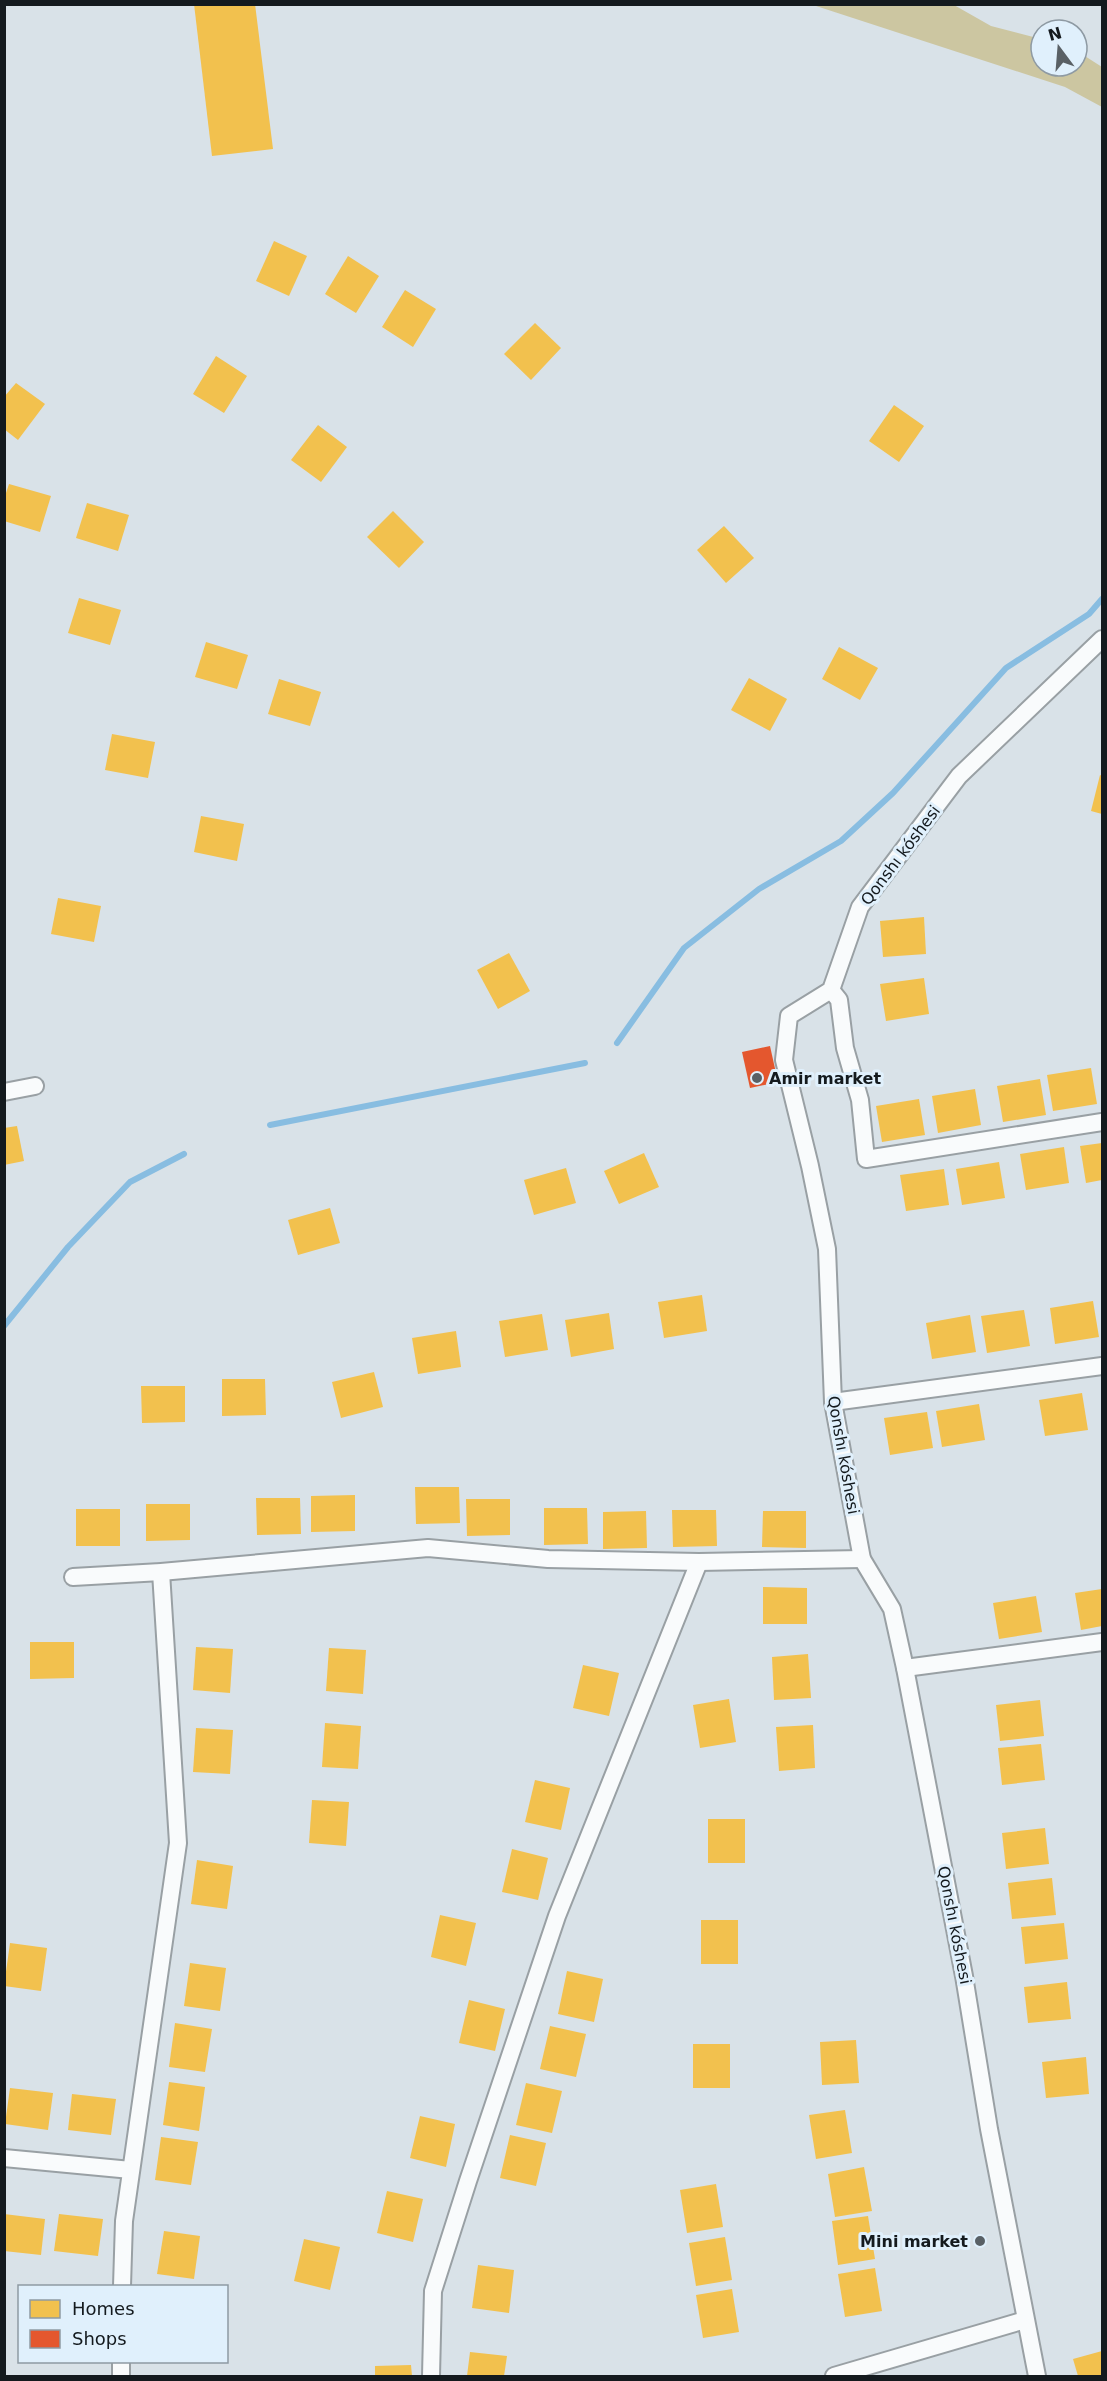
<svg xmlns="http://www.w3.org/2000/svg" width="1107" height="2381" font-family="'DejaVu Sans',sans-serif">
	<rect width="100%" height="100%" fill="#d9e2e8"/>
	<!-- green -->
	<polygon fill="#ccc6a1" points="813,5 954,5 991,26 1041,39 1041,66 1077,66 1077,51 1102,67 1102,107 1065,87"/>
	<!-- homes -->
	<g fill="#f2c14e">
		<polygon points="194,4 255,4 273,149 212,156"/>
		<polygon points="274,241 307,256 289,296 256,281"/>
		<polygon points="348,256 379,276 356,313 325,294"/>
		<polygon points="405,290 436,309 413,347 382,327"/>
		<polygon points="535,323 561,348 531,380 504,354"/>
		<polygon points="216,356 247,376 224,413 193,394"/>
		<polygon points="16,383 45,404 18,440 4,429 4,397"/>
		<polygon points="894,405 924,426 899,462 869,441"/>
		<polygon points="318,425 347,447 321,482 291,460"/>
		<polygon points="9,484 51,496 40,532 4,521 4,499"/>
		<polygon points="87,503 129,515 118,551 76,538"/>
		<polygon points="393,511 424,542 399,568 367,537"/>
		<polygon points="724,526 754,558 726,583 697,550"/>
		<polygon points="79,598 121,610 110,645 68,633"/>
		<polygon points="206,642 248,655 237,689 195,677"/>
		<polygon points="839,647 878,668 860,700 822,679"/>
		<polygon points="749,678 787,699 770,731 731,710"/>
		<polygon points="279,679 321,692 310,726 268,714"/>
		<polygon points="112,734 155,742 148,778 105,770"/>
		<polygon points="1100,775 1102,776 1102,814 1091,811"/>
		<polygon points="201,816 244,824 237,861 194,852"/>
		<polygon points="58,898 101,906 94,942 51,934"/>
		<polygon points="924,917 926,954 883,957 880,921"/>
		<polygon points="509,953 530,991 498,1009 477,970"/>
		<polygon points="924,978 929,1014 886,1021 880,984"/>
		<polygon points="1091,1068 1097,1104 1053,1111 1047,1075"/>
		<polygon points="1040,1079 1046,1115 1003,1122 997,1086"/>
		<polygon points="975,1089 981,1125 938,1133 932,1096"/>
		<polygon points="919,1099 925,1135 882,1142 876,1106"/>
		<polygon points="17,1126 24,1161 4,1165 4,1128"/>
		<polygon points="1102,1143 1102,1180 1086,1183 1080,1146"/>
		<polygon points="1064,1147 1069,1183 1026,1190 1020,1154"/>
		<polygon points="644,1153 659,1187 619,1204 604,1171"/>
		<polygon points="999,1162 1005,1198 962,1205 956,1169"/>
		<polygon points="566,1168 576,1203 534,1215 524,1180"/>
		<polygon points="944,1169 949,1205 906,1211 900,1175"/>
		<polygon points="330,1208 340,1243 298,1255 288,1220"/>
		<polygon points="702,1295 707,1331 664,1338 658,1302"/>
		<polygon points="1093,1301 1099,1337 1055,1344 1050,1308"/>
		<polygon points="1024,1310 1030,1346 987,1353 981,1316"/>
		<polygon points="609,1313 614,1349 571,1357 565,1320"/>
		<polygon points="542,1314 548,1350 505,1357 499,1321"/>
		<polygon points="970,1315 976,1352 932,1359 926,1323"/>
		<polygon points="456,1331 461,1367 418,1374 412,1338"/>
		<polygon points="374,1372 383,1407 341,1418 332,1382"/>
		<polygon points="222,1379 265,1379 266,1415 222,1416"/>
		<polygon points="141,1386 185,1386 185,1422 142,1423"/>
		<polygon points="1082,1393 1088,1430 1045,1436 1039,1400"/>
		<polygon points="979,1404 985,1440 942,1447 936,1411"/>
		<polygon points="927,1412 933,1448 890,1455 884,1418"/>
		<polygon points="415,1487 459,1487 460,1523 416,1524"/>
		<polygon points="355,1495 355,1531 311,1532 311,1496"/>
		<polygon points="256,1498 300,1498 301,1534 257,1535"/>
		<polygon points="466,1499 510,1499 510,1535 467,1536"/>
		<polygon points="146,1504 190,1504 190,1540 146,1541"/>
		<polygon points="544,1508 587,1508 588,1544 544,1545"/>
		<rect x="76" y="1509" width="44" height="37"/>
		<polygon points="672,1510 716,1510 717,1546 673,1547"/>
		<polygon points="646,1511 647,1548 603,1549 603,1512"/>
		<polygon points="763,1511 806,1511 806,1548 762,1547"/>
		<polygon points="763,1587 807,1588 807,1624 763,1624"/>
		<polygon points="1102,1589 1102,1626 1081,1630 1075,1593"/>
		<polygon points="1036,1596 1042,1632 999,1639 993,1603"/>
		<polygon points="30,1642 74,1642 74,1678 30,1679"/>
		<polygon points="196,1647 233,1649 230,1693 193,1690"/>
		<polygon points="329,1648 366,1650 363,1694 326,1691"/>
		<polygon points="808,1654 811,1698 774,1700 772,1657"/>
		<polygon points="583,1665 619,1673 609,1716 573,1708"/>
		<polygon points="729,1699 736,1742 700,1748 693,1705"/>
		<polygon points="1040,1700 1044,1736 1000,1741 996,1705"/>
		<polygon points="325,1723 361,1726 358,1769 322,1767"/>
		<polygon points="813,1725 815,1768 779,1771 776,1727"/>
		<polygon points="196,1728 233,1730 230,1774 193,1772"/>
		<polygon points="1041,1744 1045,1780 1002,1785 998,1748"/>
		<polygon points="535,1780 570,1788 561,1830 525,1822"/>
		<polygon points="312,1800 349,1802 346,1846 309,1843"/>
		<rect x="708" y="1819" width="37" height="44"/>
		<polygon points="1045,1828 1049,1864 1006,1869 1002,1833"/>
		<polygon points="512,1849 548,1858 538,1900 502,1892"/>
		<polygon points="197,1860 233,1866 227,1909 191,1904"/>
		<polygon points="1052,1878 1056,1915 1012,1919 1008,1883"/>
		<polygon points="440,1915 476,1923 466,1966 431,1957"/>
		<rect x="701" y="1920" width="37" height="44"/>
		<polygon points="1064,1923 1068,1959 1025,1964 1021,1927"/>
		<polygon points="10,1943 47,1948 41,1991 4,1986"/>
		<polygon points="190,1963 226,1968 220,2011 184,2006"/>
		<polygon points="567,1971 603,1979 594,2022 558,2014"/>
		<polygon points="1067,1982 1071,2019 1028,2023 1024,1987"/>
		<polygon points="469,2000 505,2009 495,2051 459,2043"/>
		<polygon points="175,2023 212,2029 205,2072 169,2067"/>
		<polygon points="550,2026 586,2034 576,2077 540,2069"/>
		<polygon points="856,2040 859,2083 822,2085 820,2042"/>
		<rect x="693" y="2044" width="37" height="44"/>
		<polygon points="1086,2057 1089,2094 1046,2098 1042,2062"/>
		<polygon points="169,2082 205,2087 199,2131 163,2125"/>
		<polygon points="526,2083 562,2091 552,2133 516,2125"/>
		<polygon points="10,2088 53,2093 48,2130 5,2124"/>
		<polygon points="72,2094 116,2099 111,2135 68,2130"/>
		<polygon points="845,2110 852,2153 816,2159 809,2115"/>
		<polygon points="420,2116 455,2124 446,2167 410,2158"/>
		<polygon points="510,2135 546,2143 536,2186 500,2178"/>
		<polygon points="161,2137 198,2142 191,2185 155,2180"/>
		<polygon points="864,2167 872,2211 835,2217 828,2174"/>
		<polygon points="716,2184 723,2227 687,2233 680,2190"/>
		<polygon points="387,2191 423,2199 413,2242 377,2233"/>
		<polygon points="4,2214 45,2219 41,2255 4,2251"/>
		<polygon points="59,2214 103,2219 98,2256 54,2251"/>
		<polygon points="868,2216 875,2259 838,2265 832,2221"/>
		<polygon points="164,2231 200,2236 194,2279 157,2274"/>
		<polygon points="725,2237 732,2280 696,2286 689,2243"/>
		<polygon points="304,2239 340,2247 330,2290 294,2281"/>
		<polygon points="478,2265 514,2270 509,2313 472,2308"/>
		<polygon points="875,2268 882,2311 845,2317 838,2274"/>
		<polygon points="732,2289 739,2332 703,2338 696,2295"/>
		<polygon points="1102,2351 1102,2376 1078,2376 1073,2359"/>
		<polygon points="470,2352 507,2356 504,2376 467,2376"/>
		<polygon points="411,2365 412,2376 375,2376 375,2366"/>
	</g>
	<!-- shops -->
	<polygon fill="#e4572e" points="770,1046 778,1082 750,1088 742,1052"/>
	<g fill="none" stroke-linecap="round" stroke-linejoin="round">
		<!-- stream -->
		<g stroke="#88bde1" stroke-width="6">
			<polyline points="617,1043 684,948 759,889 841,841 893,793 1006,668 1089,614 1102,599"/>
			<polyline points="270,1125 585,1063"/>
			<polyline points="4,1326 68,1247 130,1182 184,1154"/>
		</g>
		<!-- street casing -->
		<g stroke="#99a0a4" stroke-width="20">
			<g id="street">
				<polyline points="831,990 839,1000 845,1048 860,1100 866,1159 1102,1122"/>
				<polyline points="4,1092 35,1086"/>
				<polyline points="833,1402 1102,1366"/>
				<polyline points="73,1577 161,1572 428,1548 548,1559 699,1562 862,1559"/>
				<polyline points="905,1668 1102,1642"/>
				<polyline points="4,2158 131,2170"/>
				<polyline points="122,2286 124,2221 178,1843 161,1572"/>
				<polyline points="121,2376 121,2362"/>
				<polyline points="431,2376 433,2291 468,2181 557,1916 699,1562"/>
				<polyline points="834,2376 1025,2320"/>
				<polyline points="1037,2376 989,2129 964,1976 905,1668 892,1609 862,1559 833,1402 827,1249 810,1166 784,1060 789,1016 831,990 860,907 959,776 1102,639"/>
			</g>
		</g>
		<!-- street -->
		<use href="#street" stroke="#f9fbfc" stroke-width="16"/>
	</g>
	<!-- markers -->
	<g fill="#596065" stroke="#e0f0fc" stroke-width="2">
		<circle cx="757" cy="1078" r="6"/>
		<circle cx="980" cy="2241" r="6"/>
	</g>
	<g text-anchor="middle" stroke-width="6" stroke-linejoin="round" paint-order="stroke">
		<!-- street labels -->
		<g font-size="16" fill="#141a1e" stroke="#e0f0fc">
			<text transform="translate(900 855) rotate(-53)" y="6">Qonshı kóshesi</text>
			<text transform="translate(844 1455) rotate(80)" y="6">Qonshı kóshesi</text>
			<text transform="translate(955 1925) rotate(79)" y="6">Qonshı kóshesi</text>
		</g>
		<!-- poi labels -->
		<g font-size="16" font-weight="bold" fill="#141a1e" stroke="#e0f0fc" text-anchor="start">
			<text x="769" y="1084">Amir market</text>
			<text x="968" y="2247" text-anchor="end">Mini market</text>
		</g>
	</g>
	<!-- border -->
	<rect width="1107" height="2381" fill="none" stroke="#141a1e" stroke-width="12"/>
	<!-- legend -->
	<rect x="18" y="2285" width="210" height="78" fill="#e0f0fc" stroke="#8e9aa3" stroke-width="1.5"/>
	<rect x="30" y="2300" width="30" height="18" fill="#f2c14e" stroke="#8e9aa3" stroke-width="1.5"/>
	<text x="72" y="2315" font-size="18" fill="#141a1e">Homes</text>
	<rect x="30" y="2330" width="30" height="18" fill="#e4572e" stroke="#8e9aa3" stroke-width="1.5"/>
	<text x="72" y="2345" font-size="18" fill="#141a1e">Shops</text>
	<!-- north arrow -->
	<g transform="translate(1059 48) rotate(344)"><circle r="28" fill="#e0f0fc" stroke="#8e9aa3" stroke-width="1.5"/>
	<path d="M0-4.5L10 22L0 15L-10 22Z" fill="#596065"/>
	<text y="-9" font-size="16" font-weight="bold" text-anchor="middle" fill="#141a1e">N</text>
	</g>
</svg>
